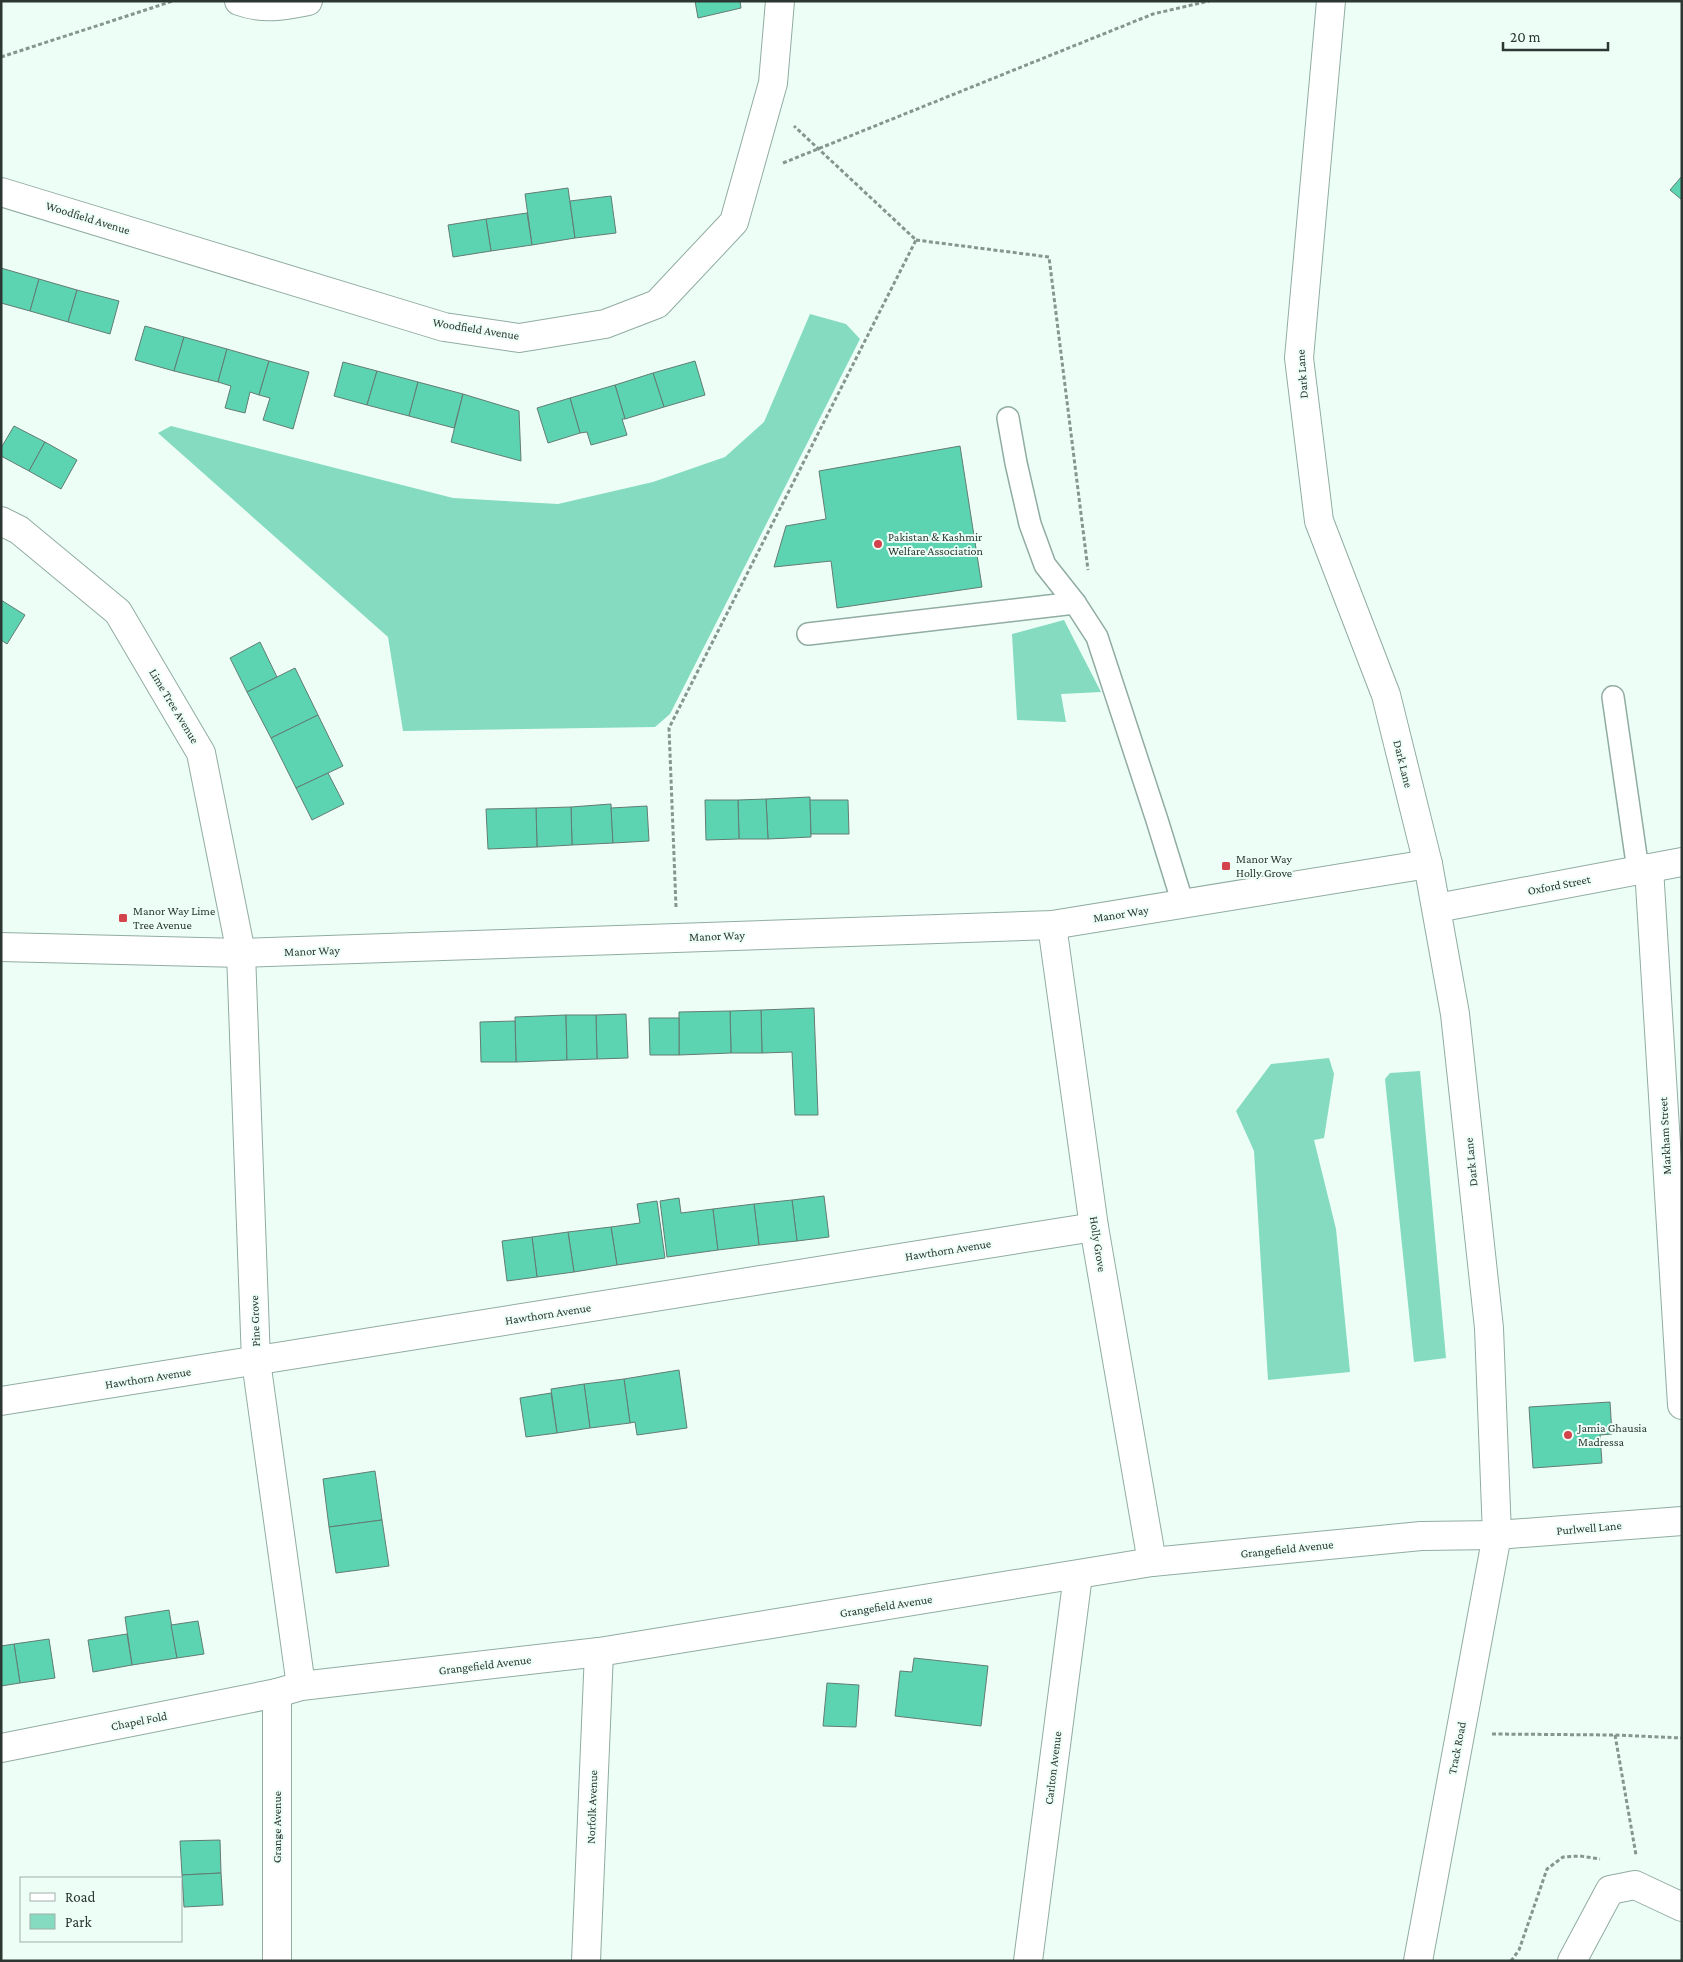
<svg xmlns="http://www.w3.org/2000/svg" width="1683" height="1962" font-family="'Crimson Pro',serif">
	<rect width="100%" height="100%" fill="#edfef7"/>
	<!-- green -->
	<g fill="#84dbbf">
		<polygon points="810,314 846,324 860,339 670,714 655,727 403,731 388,637 158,433 171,426 453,498 558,504 653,482 725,457 764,422"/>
		<polygon points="1064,620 1101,692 1061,694 1066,722 1017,720 1012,634"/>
		<polygon points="1329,1058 1334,1074 1324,1138 1314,1140 1336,1229 1350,1372 1268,1380 1254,1151 1236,1111 1271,1064"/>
		<polygon points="1420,1071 1446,1358 1414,1362 1385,1079 1390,1073"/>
	</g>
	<!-- building -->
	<g fill="#5cd4b1" stroke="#627c73">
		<polygon points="695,1 740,1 741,8 698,18"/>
		<polygon points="1682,176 1682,200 1670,190"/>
		<polygon points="568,188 575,238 532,245 525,194"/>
		<polygon points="611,196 616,233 575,238 570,201"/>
		<polygon points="527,213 532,245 491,251 486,219"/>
		<polygon points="486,219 491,251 453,257 448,225"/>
		<polygon points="1,268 39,279 30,311 1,303"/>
		<polygon points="39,279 77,290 68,322 30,311"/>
		<polygon points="77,290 119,301 110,334 68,322"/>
		<polygon points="145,326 184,337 174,371 135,360"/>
		<polygon points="184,337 227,349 218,382 174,371"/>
		<polygon points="227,349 269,361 259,395 250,392 245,413 225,408 231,386 218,382"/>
		<polygon points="269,361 309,372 293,429 263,420 270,398 259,395"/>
		<polygon points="695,361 705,395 664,407 653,373"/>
		<polygon points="343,362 377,371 367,405 334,396"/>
		<polygon points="377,371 418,382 409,416 367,405"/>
		<polygon points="653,373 664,407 625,419 615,385"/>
		<polygon points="418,382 463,394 454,428 409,416"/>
		<polygon points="615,385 625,419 622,419 627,435 591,445 587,432 580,433 570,398"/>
		<polygon points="463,394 519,411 521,461 451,442"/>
		<polygon points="570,398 580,433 548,443 537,408"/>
		<polygon points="14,426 45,442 29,471 1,456 1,448"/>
		<polygon points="45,442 77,460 61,489 29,471"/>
		<polygon points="960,446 982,587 837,608 831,561 774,567 786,526 826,519 819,471"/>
		<polygon points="1,600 25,615 7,644 1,640"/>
		<polygon points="260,642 277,677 247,692 230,658"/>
		<polygon points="295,668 318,715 271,738 247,692"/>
		<polygon points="318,715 343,766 296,788 271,738"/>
		<polygon points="328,773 344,804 312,820 296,788"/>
		<polygon points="810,797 811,837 768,839 766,799"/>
		<polygon points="766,799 768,839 739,839 738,800"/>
		<polygon points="705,800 738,800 739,839 706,840"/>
		<polygon points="810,800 848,800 849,834 811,834"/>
		<polygon points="611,804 613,843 572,845 571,807"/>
		<polygon points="647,806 649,841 613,843 611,808"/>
		<polygon points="571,807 572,845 537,847 536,808"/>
		<polygon points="536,808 537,847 488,849 486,809"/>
		<polygon points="814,1008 818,1115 795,1115 792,1052 762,1053 761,1010"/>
		<polygon points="761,1010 762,1053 731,1053 730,1011"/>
		<polygon points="730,1011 731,1053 679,1055 679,1012"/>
		<polygon points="626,1014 628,1058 597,1059 596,1015"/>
		<polygon points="566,1015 567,1060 516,1062 515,1017"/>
		<polygon points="566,1015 596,1015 597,1059 567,1060"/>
		<polygon points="649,1018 679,1018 679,1055 650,1055"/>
		<polygon points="515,1021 516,1062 481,1062 480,1022"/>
		<polygon points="824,1196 829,1237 797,1241 792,1200"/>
		<polygon points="679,1198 681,1213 713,1209 718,1250 667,1257 660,1201"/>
		<polygon points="792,1200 797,1241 759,1245 754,1204"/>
		<polygon points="657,1201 665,1258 617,1265 611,1227 640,1223 637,1204"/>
		<polygon points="754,1204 759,1245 718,1250 713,1209"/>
		<polygon points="611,1227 617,1265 574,1272 568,1232"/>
		<polygon points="568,1232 574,1272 537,1277 532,1237"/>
		<polygon points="532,1237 537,1277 507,1281 502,1241"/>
		<polygon points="679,1370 687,1428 637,1435 635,1422 630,1423 624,1379"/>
		<polygon points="624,1379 630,1423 590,1428 584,1384"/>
		<polygon points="584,1384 590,1428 557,1433 551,1389"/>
		<polygon points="551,1393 557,1433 526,1437 520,1398"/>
		<polygon points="1610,1402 1612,1434 1600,1435 1602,1463 1533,1468 1529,1407"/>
		<polygon points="375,1471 382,1520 329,1527 323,1479"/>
		<polygon points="382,1520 389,1566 336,1573 329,1527"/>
		<polygon points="169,1610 177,1658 132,1665 125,1617"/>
		<polygon points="198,1621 204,1654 177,1658 171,1625"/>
		<polygon points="127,1634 132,1665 93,1672 88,1640"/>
		<polygon points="49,1639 55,1678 20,1683 14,1644"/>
		<polygon points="14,1644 20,1683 1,1686 1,1646"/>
		<polygon points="914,1658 988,1666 981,1726 895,1716 900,1671 912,1672"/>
		<polygon points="827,1683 859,1685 856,1727 823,1726"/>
		<polygon points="220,1840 221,1873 182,1875 180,1841"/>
		<polygon points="221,1873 223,1905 184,1907 182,1875"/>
	</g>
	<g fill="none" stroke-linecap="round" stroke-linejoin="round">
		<!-- service casing -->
		<g stroke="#91aca2" stroke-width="24">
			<g id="service">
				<polyline points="1008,418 1016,463 1030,524 1045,565 1075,603 1097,637 1157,820 1183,904"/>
				<polyline points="808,634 1075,603"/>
				<polyline points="1613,697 1638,870"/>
			</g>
		</g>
		<!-- minor casing -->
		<g stroke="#91aca2" stroke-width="30">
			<g id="minor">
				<path d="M239 1C264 10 283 6 308 1"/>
				<polyline points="1,192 444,327 519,338 605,324 657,304 734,222 773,83 780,1"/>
				<polyline points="1,521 19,530 118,612 201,753 241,953 256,1361 301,1686"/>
				<polyline points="1649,868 1682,1405"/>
				<polyline points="1437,908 1682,862"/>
				<polyline points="1052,925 1094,1227 1152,1562"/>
				<polyline points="1,947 241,953 1052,925 1428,864"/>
				<polyline points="1,1401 1094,1227"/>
				<polyline points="277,1693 277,1961"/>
				<polyline points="1,1748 277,1693 301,1686 599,1652 1152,1562 1421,1536 1497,1535"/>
				<polyline points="586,1961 599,1652"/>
				<polyline points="1028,1961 1078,1575"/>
				<polyline points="1572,1961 1610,1890 1635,1885 1682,1907"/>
			</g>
		</g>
		<!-- tertiary casing -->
		<g stroke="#91aca2" stroke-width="30">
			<g id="tertiary">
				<polyline points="1331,1 1299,358 1319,521 1386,695 1428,864 1455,1014 1489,1328 1497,1535 1418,1961"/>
				<polyline points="1497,1535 1682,1521"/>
			</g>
		</g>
		<!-- path -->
		<g stroke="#879590" stroke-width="3" stroke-dasharray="4 2.5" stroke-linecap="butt">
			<polyline points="1,57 173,1"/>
			<polyline points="783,163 1153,14 1209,1"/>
			<polyline points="916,240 1049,257 1088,570"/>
			<polyline points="676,907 669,728 916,240 794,126"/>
			<polyline points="1492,1734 1615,1735 1682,1738"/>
			<polyline points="1615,1735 1636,1855"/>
			<polyline points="1511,1961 1519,1950 1547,1869 1563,1857 1580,1856 1600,1859"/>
		</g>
		<!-- service -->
		<use href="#service" stroke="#fff" stroke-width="21"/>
		<!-- minor -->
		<use href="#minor" stroke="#fff" stroke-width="28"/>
		<!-- tertiary -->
		<use href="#tertiary" stroke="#fff" stroke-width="28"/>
	</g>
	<!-- markers -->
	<g fill="#d3434c" stroke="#edfef7" stroke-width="2">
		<circle cx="878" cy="544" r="5"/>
		<rect x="1221" y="861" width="10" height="10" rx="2.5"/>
		<rect x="118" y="913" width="10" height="10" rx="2.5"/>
		<circle cx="1568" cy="1435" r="5"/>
	</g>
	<g text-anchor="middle" stroke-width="4" stroke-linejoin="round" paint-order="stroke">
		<!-- street labels -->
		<g font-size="12" fill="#2c3733" stroke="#edfef7">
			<text transform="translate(88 218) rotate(17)" y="4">Woodfield Avenue</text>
			<text transform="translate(476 329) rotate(9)" y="4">Woodfield Avenue</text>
			<text transform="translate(1302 374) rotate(-94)" y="4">Dark Lane</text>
			<text transform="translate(174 706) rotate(59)" y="4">Lime Tree Avenue</text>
			<text transform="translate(1403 764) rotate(76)" y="4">Dark Lane</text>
			<text transform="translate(1559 885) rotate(-11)" y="4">Oxford Street</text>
			<text transform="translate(1121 914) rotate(-9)" y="4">Manor Way</text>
			<text transform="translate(717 936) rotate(-2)" y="4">Manor Way</text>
			<text transform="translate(312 951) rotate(-2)" y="4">Manor Way</text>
			<text transform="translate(1665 1136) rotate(-93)" y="4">Markham Street</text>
			<text transform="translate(1471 1162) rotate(-96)" y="4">Dark Lane</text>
			<text transform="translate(1098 1244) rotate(81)" y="4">Holly Grove</text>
			<text transform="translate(948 1250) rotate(-9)" y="4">Hawthorn Avenue</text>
			<text transform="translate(548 1314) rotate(-9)" y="4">Hawthorn Avenue</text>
			<text transform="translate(255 1321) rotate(-92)" y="4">Pine Grove</text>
			<text transform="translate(148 1378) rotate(-9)" y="4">Hawthorn Avenue</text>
			<text transform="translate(1589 1528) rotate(-5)" y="4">Purlwell Lane</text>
			<text transform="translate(1287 1549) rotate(-6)" y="4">Grangefield Avenue</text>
			<text transform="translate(886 1606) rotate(-9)" y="4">Grangefield Avenue</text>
			<text transform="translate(485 1665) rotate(-7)" y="4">Grangefield Avenue</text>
			<text transform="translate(139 1721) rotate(-11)" y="4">Chapel Fold</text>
			<text transform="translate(1457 1748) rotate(-79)" y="4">Track Road</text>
			<text transform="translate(1053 1768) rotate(-83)" y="4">Carlton Avenue</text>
			<text transform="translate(592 1807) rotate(-88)" y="4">Norfolk Avenue</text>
			<text transform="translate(277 1827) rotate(-90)" y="4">Grange Avenue</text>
		</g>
		<!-- poi labels -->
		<g font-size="12" fill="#2c3733" stroke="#edfef7" text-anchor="start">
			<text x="888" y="541">Pakistan &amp; Kashmir<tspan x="888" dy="14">Welfare Association</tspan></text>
			<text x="1236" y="863">Manor Way<tspan x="1236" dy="14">Holly Grove</tspan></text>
			<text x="133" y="915">Manor Way Lime<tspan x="133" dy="14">Tree Avenue</tspan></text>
			<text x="1578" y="1432">Jamia Ghausia<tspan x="1578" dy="14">Madressa</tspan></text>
		</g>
	</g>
	<!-- border -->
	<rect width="1683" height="1962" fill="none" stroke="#2c3733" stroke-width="5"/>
	<!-- legend -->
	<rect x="20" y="1877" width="162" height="65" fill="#edfef7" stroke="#a0aea9"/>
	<rect x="30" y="1893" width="25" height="8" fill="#ffffff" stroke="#a0aea9"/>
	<text x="65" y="1902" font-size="15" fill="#2c3733">Road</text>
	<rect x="30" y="1914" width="25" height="15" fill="#84dbbf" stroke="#a0aea9"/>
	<text x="65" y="1927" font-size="15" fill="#2c3733">Park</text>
	<!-- scale -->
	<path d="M1503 42v8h105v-8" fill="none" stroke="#2c3733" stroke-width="2.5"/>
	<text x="1510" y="42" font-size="15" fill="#2c3733" stroke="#edfef7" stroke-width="4" paint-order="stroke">20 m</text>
</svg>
